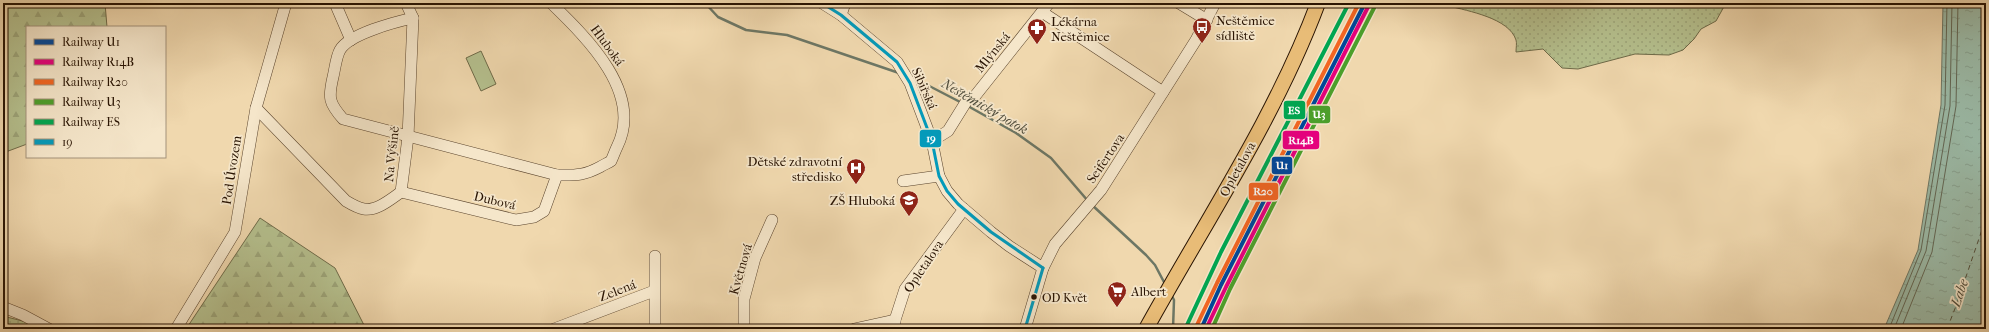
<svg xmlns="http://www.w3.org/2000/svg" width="1989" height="332" font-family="'IM FELL French Canon',serif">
	<defs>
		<pattern id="green-dots" width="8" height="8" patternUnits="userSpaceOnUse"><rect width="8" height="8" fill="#b5c08e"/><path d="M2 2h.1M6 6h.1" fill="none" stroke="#9ca479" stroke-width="1.8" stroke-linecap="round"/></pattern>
		<pattern id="forest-firs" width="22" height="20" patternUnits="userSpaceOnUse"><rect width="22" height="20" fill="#b5c08e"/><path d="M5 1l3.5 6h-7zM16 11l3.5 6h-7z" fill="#9ca479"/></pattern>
		<pattern id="water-ripples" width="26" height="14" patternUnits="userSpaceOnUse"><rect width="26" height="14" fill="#9bbaa7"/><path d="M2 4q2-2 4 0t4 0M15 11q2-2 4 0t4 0" fill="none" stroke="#869f8e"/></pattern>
	</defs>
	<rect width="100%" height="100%" fill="#f0d8ae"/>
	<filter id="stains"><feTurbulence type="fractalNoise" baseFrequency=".005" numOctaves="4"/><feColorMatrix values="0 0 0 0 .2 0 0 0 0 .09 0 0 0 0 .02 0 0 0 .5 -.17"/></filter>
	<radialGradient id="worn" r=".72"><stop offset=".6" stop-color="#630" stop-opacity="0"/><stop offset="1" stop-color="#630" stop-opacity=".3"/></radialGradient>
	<!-- green -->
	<g fill="url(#green-dots)" stroke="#6e6a48">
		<path d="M1447 3H1726L1716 21 1701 29 1694 39 1683 50 1669 55 1635 54 1578 69 1562 68 1543 49 1516 52C1516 48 1517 43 1516 40 1509 18 1468 11 1449 6Z"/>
		<polygon points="3,316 34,324 41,329 3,329"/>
	</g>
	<!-- forest -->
	<g fill="url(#forest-firs)" stroke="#6e6a48">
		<polygon points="3,3 105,3 107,27 27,27 27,144 3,153"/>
		<polygon points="260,218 335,268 366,329 186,329"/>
	</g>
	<!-- pitch -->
	<polygon fill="#b5c08e" stroke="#6e6a48" points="481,51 496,84 481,91 466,58"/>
	<!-- water -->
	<polygon fill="url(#water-ripples)" stroke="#6d7765" points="1943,3 1986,3 1986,329 1884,329 1918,250 1941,105"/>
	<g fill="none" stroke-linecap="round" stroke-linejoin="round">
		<!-- shore -->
		<g stroke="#626654" stroke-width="1">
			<polyline points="1889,329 1921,250 1945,105 1947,3"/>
			<polyline points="1894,329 1926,251 1950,106 1952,3"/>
			<polyline points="1901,329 1932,252 1956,106 1958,3"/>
		</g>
		<!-- stream -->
		<g stroke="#6d7765" stroke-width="2.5">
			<polyline points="705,3 718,17 746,30 787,35 899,73"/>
			<polyline points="910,76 962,103"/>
			<polyline points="966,105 1016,133 1051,158 1088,201"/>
			<polyline points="1092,205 1146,255 1155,265 1165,284"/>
			<polyline points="1171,294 1174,300 1173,329"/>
		</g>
		<!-- ferry -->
		<polyline stroke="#504d3c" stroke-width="1" stroke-dasharray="5 4" stroke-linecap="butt" points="1947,329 1956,306 1985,221 1986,211"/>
		<!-- minor casing -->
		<g stroke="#5a442d" stroke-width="12">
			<g id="minor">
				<polyline points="335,3 351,40"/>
				<polyline points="822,3 841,15 897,62 910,83 932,141 939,176 947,191 958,204 991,232 1009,246 1043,268"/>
				<polyline points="1179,3 1207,20"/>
				<polyline points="1042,12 1163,92"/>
				<polyline points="841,15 845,3"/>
				<path d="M413 18C395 22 349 34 340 50 336 57 335 69 333 77 328 98 329 103 343 119L557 175"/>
				<path d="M256 108 346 201C351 204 358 208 364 209 377 211 391 199 401 192L408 137 413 18 406 3"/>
				<polyline points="932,141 948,131 966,102 975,96 1049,3"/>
				<polyline points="903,181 939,176"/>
				<path d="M401 192 516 220 534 217 544 211 557 175C576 175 583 176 600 167 603 165 608 163 611 161 613 157 615 151 617 147 644 93 587 38 551 3"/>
				<polyline points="655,256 655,329"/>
				<polyline points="3,307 23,315 49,329"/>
				<polyline points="176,329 235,232 256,108 286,3"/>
				<polyline points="554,329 654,291"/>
				<polyline points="744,329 744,299 755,258 772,220"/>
				<polyline points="854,329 895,320"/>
				<polyline points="895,329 895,320 905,289 964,209"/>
				<polyline points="1025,329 1043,268 1055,244 1101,190 1196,40 1215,3"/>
			</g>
		</g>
		<!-- major casing -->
		<g stroke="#281302" stroke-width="16">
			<path id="major" d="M1146 329C1205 222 1275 118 1318 3"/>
		</g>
		<!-- minor -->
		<use href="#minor" stroke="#f5e6ca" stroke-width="11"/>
		<!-- major -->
		<use href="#major" stroke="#e8bc77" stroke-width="14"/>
		<!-- bus-1 casing -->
		<g stroke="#f5e6ca" stroke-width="6">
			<g id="bus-1">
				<polyline points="822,3 841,15 897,62 910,83 932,141 939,176 947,191 958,204 991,232 1043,268"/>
				<polyline points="1025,329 1043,268"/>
			</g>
		</g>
		<!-- bus-1 -->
		<use href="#bus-1" stroke="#049aba" stroke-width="3"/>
		<!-- rail-1 casing -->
		<g stroke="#f5e6ca" stroke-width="7">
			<polyline id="rail-1" points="1201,329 1221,285 1365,3"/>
		</g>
		<!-- rail-2 casing -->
		<g stroke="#f5e6ca" stroke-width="7">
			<polyline id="rail-2" points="1206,329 1226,287 1369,5"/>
		</g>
		<!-- rail-3 casing -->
		<g stroke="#f5e6ca" stroke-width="7">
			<polyline id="rail-3" points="1196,327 1217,283 1359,3"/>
		</g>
		<!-- rail-4 casing -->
		<g stroke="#f5e6ca" stroke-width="7">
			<polyline id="rail-4" points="1212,329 1230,289 1374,8"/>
		</g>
		<!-- rail-5 casing -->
		<g stroke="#f5e6ca" stroke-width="7">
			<polyline id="rail-5" points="1187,325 1221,252 1349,3"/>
		</g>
		<!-- rail-1 -->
		<use href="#rail-1" stroke="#00479a" stroke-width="4"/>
		<!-- rail-2 -->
		<use href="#rail-2" stroke="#e5007d" stroke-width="4"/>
		<!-- rail-3 -->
		<use href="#rail-3" stroke="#f26522" stroke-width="4"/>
		<!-- rail-4 -->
		<use href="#rail-4" stroke="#4c9f2b" stroke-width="4"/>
		<!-- rail-5 -->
		<use href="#rail-5" stroke="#00a651" stroke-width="4"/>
	</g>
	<!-- icons -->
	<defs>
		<g id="bus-pin" transform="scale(1)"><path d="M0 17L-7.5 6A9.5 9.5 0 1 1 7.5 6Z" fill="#8f2418" stroke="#f5e6ca"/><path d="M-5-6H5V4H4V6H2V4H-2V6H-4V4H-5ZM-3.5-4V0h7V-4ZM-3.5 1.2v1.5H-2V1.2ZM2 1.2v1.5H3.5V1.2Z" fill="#fff"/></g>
		<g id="pharmacy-pin" transform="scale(1)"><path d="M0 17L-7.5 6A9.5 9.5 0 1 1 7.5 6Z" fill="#8f2418" stroke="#f5e6ca"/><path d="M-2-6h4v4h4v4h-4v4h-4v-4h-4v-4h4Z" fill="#fff"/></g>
		<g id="hospital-pin" transform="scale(1)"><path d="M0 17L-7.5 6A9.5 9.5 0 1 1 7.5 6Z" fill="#8f2418" stroke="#f5e6ca"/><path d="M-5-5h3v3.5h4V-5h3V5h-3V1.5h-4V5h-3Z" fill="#fff"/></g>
		<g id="school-pin" transform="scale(1)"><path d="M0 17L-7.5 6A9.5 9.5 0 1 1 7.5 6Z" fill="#8f2418" stroke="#f5e6ca"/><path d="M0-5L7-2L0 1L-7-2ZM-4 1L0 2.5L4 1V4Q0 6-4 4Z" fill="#fff"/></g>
		<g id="supermarket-pin" transform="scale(1)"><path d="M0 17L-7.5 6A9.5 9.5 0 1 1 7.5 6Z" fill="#8f2418" stroke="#f5e6ca"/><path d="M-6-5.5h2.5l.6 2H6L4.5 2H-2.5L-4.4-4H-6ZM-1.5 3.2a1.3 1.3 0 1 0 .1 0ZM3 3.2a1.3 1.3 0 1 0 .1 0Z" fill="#fff"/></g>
	</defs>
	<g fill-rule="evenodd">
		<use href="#bus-pin" x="1202" y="27"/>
		<use href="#pharmacy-pin" x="1037" y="28"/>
		<use href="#hospital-pin" x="856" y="168"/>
		<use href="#school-pin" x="909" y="200"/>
		<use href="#supermarket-pin" x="1117" y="291"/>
	</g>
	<!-- markers -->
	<circle fill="#281302" stroke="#f5e6ca" stroke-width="1.5" cx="1034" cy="297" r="3.5"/>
	<g text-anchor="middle" stroke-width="3.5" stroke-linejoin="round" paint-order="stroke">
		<!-- bus labels -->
		<g font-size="12" fill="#281302" stroke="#f5e6ca" text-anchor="start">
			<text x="1042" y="302">OD Květ</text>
		</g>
		<!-- poi labels -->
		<g font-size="13" fill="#281302" stroke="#f5e6ca" text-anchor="start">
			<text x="1216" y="25">Neštěmice<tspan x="1216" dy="15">sídliště</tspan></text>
			<text x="1051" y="26">Lékárna<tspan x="1051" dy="15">Neštěmice</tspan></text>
			<text x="842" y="166" text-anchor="end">Dětské zdravotní<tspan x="842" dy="15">středisko</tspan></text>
			<text x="895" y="205" text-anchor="end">ZŠ Hluboká</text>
			<text x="1131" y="296">Albert</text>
		</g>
		<!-- street labels -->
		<g font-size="13" fill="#281302" stroke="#f5e6ca">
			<text transform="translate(608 45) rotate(54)" y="5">Hluboká</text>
			<text transform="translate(992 52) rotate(-51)" y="5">Mlýnská</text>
			<text transform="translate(925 88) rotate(66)" y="5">Sibiřská</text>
			<text transform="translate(391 154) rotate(-84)" y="5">Na Výšině</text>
			<text transform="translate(1105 158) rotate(-56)" y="5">Seifertova</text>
			<text transform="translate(1237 169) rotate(-61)" y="5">Opletalova</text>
			<text transform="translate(231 170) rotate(-81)" y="5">Pod Úvozem</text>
			<text transform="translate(495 200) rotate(13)" y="5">Dubová</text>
			<text transform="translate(923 266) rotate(-56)" y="5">Opletalova</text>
			<text transform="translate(740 269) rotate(-74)" y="5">Květnová</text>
			<text transform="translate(617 290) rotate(-21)" y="5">Zelená</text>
		</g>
		<!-- water labels -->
		<g font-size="14" font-style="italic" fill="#504d3c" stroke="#f5e6ca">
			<text transform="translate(985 106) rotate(30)" y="5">Neštěmický potok</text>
			<text transform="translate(1959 293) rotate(-71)" y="5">Labe</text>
		</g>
	</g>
	<g stroke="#f5e6ca" stroke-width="1.5">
		<rect x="1283" y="100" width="23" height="20" rx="4" fill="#00a651"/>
		<rect x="1308" y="105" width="23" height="19" rx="4" fill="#4c9f2b"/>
		<rect x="919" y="129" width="23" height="19" rx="4" fill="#049aba"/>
		<rect x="1282" y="130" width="38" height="20" rx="4" fill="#e5007d"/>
		<rect x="1271" y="156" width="22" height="19" rx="4" fill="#00479a"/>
		<rect x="1248" y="182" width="31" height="19" rx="4" fill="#f26522"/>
	</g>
	<g font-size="11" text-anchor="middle" font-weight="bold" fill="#fff">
		<text x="1294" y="114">ES</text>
		<text x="1319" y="118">U3</text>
		<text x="931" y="142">19</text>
		<text x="1301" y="144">R14B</text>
		<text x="1282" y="169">U1</text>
		<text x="1263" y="195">R20</text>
	</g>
	<!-- margin -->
	<rect width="1989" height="332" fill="none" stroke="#f0d8ae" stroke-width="16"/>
	<rect x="4" y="4" width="1981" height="324" fill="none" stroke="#281302" stroke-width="2"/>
	<rect x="8" y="8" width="1973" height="316" fill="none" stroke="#281302"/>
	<!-- legend -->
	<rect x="26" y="26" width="140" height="132" fill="#f5e6ca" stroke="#a3927a"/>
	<rect x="34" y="39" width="20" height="6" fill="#00479a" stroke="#a3927a"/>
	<text x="62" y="46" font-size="12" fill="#281302">Railway U1</text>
	<rect x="34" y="59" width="20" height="6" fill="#e5007d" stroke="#a3927a"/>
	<text x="62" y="66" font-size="12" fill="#281302">Railway R14B</text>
	<rect x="34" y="79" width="20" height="6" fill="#f26522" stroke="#a3927a"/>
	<text x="62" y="86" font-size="12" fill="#281302">Railway R20</text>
	<rect x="34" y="99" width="20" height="6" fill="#4c9f2b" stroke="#a3927a"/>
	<text x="62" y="106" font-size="12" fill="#281302">Railway U3</text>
	<rect x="34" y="119" width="20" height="6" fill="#00a651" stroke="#a3927a"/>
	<text x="62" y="126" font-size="12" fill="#281302">Railway ES</text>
	<rect x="34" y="139" width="20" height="6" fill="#049aba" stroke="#a3927a"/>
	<text x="62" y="146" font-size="12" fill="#281302">19</text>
	<rect width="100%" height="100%" filter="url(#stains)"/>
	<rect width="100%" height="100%" fill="url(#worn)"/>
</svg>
